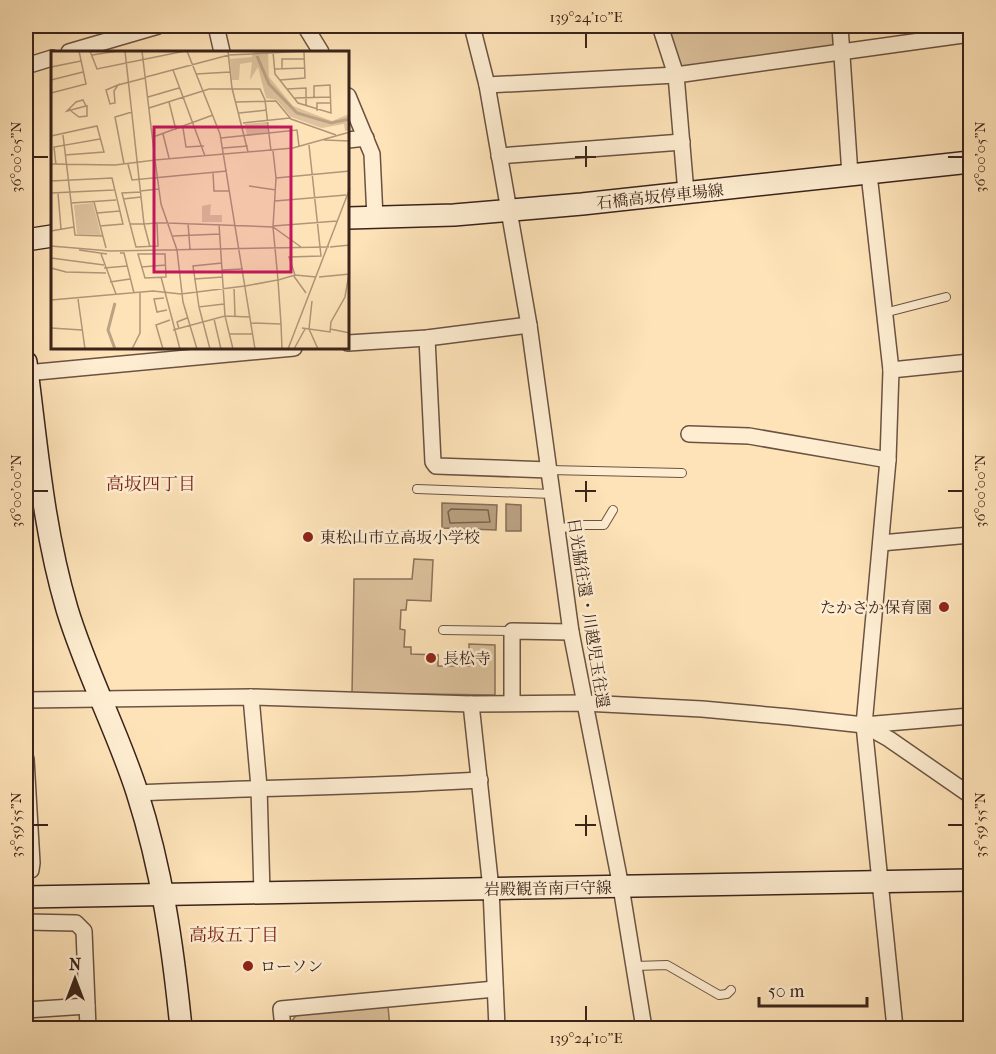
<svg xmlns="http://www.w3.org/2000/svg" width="996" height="1054" font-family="'IM FELL French Canon','Noto Serif JP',serif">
	<rect width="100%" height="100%" fill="#fee3b8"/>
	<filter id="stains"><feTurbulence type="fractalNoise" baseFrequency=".00333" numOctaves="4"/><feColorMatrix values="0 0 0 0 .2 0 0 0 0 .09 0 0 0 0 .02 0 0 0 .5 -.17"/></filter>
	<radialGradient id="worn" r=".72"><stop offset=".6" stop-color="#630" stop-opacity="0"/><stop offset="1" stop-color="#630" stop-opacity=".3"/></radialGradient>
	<!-- green -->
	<g fill="#ddc29d" stroke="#8c725c" stroke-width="1.5">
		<polygon points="667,26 835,26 837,43 832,49 686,68 680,65"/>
		<polygon points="414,559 433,560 431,601 407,600 406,610 401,610 400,629 405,630 404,647 411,647 411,654 438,655 438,666 469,666 469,644 495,645 495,695 352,693 354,579 412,579"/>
		<polygon points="388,1006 390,1028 292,1028 291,1022 298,1013"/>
	</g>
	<!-- water -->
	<g fill="#bba282" stroke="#876f58" stroke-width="1.5">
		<polygon points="442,503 497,505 496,530 442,528"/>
		<polygon points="506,504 521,505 521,531 506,531"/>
	</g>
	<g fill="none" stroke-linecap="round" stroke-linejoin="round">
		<!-- shore -->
		<polygon stroke="#7a624e" stroke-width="1.5" points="451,509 488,510 490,522 450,523 448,512"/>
		<!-- lane casing -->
		<g stroke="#6b5342" stroke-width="10">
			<g id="lane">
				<polyline points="884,313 946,297"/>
				<polyline points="549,470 682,473"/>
				<polyline points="417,489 552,494"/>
				<polyline points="556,529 582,525 604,525 613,510"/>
				<polyline points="443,630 512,631"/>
				<polyline points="635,966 667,965 719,995 727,994 731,990"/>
			</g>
		</g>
		<!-- street casing -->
		<g stroke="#6b5342" stroke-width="18">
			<g id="street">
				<polyline points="216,26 222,52"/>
				<polyline points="305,26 321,52"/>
				<polyline points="472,26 487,85 529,325 571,632 621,887 644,1028"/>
				<polyline points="660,26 676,75 686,193"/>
				<polyline points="840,26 850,175"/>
				<polyline points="69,52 158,26"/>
				<polyline points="26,66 52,58"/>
				<polyline points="487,85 676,75 970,34"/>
				<polyline points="348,96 372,154 375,218"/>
				<polyline points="348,140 366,138"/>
				<polyline points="499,156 682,142"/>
				<polyline points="869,174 891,370 888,460 864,725 895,1028"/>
				<polyline points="427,338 433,462 436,466 549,470"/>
				<polyline points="348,343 427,338 529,325"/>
				<polyline points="891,370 970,362"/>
				<polyline points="26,373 294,348"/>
				<polyline points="689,434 749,436 888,460"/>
				<polyline points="881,543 970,535"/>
				<polyline points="251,697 259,787 262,893"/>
				<polyline points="26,700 251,697 471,704 584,703 702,709 790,717 864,725 889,739 970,795"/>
				<polyline points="512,702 512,631 571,632"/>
				<polyline points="471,704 491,889 497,1028"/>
				<polyline points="864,725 970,716"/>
				<polyline points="26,759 32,863 31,870 26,871"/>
				<path d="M137 793C251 788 365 787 480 780"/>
				<polyline points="26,922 76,923 84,931 88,1028"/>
				<polyline points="26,1010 87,1006"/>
				<polyline points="283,1028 281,1009 495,989"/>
			</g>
		</g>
		<!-- secondary casing -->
		<g stroke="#3a231a" stroke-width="24">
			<g id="secondary">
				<polyline points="348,218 454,215 582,204 970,162"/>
				<polyline points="26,240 52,236"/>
				<path d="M26 362C37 446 43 528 67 609 86 672 117 730 137 792 162 870 173 947 181 1028"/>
				<polyline points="26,897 970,880"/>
			</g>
		</g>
		<!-- lane -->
		<use href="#lane" stroke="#feedd1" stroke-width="8"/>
		<!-- street -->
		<use href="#street" stroke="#feedd1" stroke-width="15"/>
		<!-- secondary -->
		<use href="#secondary" stroke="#feedd1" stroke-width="21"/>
	</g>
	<!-- ticks -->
	<path fill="none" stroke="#3a231a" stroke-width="2" d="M586 33V48M586 146V167M33 157H48M575 157H596M948 157H963M586 481V502M33 491H48M575 491H596M948 491H963M586 815V836M33 825H48M575 825H596M948 825H963M586 1006V1021"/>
	<!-- markers -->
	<g fill="#8f2418" stroke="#feedd1" stroke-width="2">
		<circle cx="308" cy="537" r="6"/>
		<circle cx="944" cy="607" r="6"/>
		<circle cx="431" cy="658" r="6"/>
		<circle cx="248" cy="966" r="6"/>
	</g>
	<g text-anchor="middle" stroke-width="5" stroke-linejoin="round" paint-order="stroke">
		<!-- street labels -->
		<g font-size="16" fill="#3a231a" stroke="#feedd1">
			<text transform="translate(660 196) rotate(-6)" y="6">石橋高坂停車場線</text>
			<text transform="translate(589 613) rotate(81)" y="6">日光脇往還・川越児玉往還</text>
			<text transform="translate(548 888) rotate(-1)" y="6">岩殿観音南戸守線</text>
		</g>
		<!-- poi labels -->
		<g font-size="16" fill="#3a231a" stroke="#feedd1" text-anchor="start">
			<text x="320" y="543">東松山市立高坂小学校</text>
			<text x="932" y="613" text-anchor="end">たかさか保育園</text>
			<text x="443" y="664">長松寺</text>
			<text x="260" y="972">ローソン</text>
		</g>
		<!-- neighbourhood labels -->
		<g font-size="18" fill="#7a1f14" stroke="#feedd1">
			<text x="151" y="490">高坂四丁目</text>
			<text x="234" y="941">高坂五丁目</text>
		</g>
	</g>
	<!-- overview -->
	<g transform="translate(51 51)">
		<rect width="298" height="298" fill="#fee3b8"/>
		<path d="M202 0H217L218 26 242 55 281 70 298 63V79L294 80 293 73 271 77 240 66 226 49 215 47 207 16 199 29 201 11 189 13 188 29H181L179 8 201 6ZM216 71 218 82 196 85 194 73ZM42 152 50 184 26 183 23 154ZM160 153 159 164H171V171H151V155Z" fill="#ddc29d"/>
		<path fill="none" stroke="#bba282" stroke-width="3" d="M206 5 218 33 246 62 280 72 299 68M64 298 57 279 64 252"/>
		<path fill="none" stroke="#b09679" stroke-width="1.5" d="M39 0 46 18 134 0M74 0 93 173 99 196M91 0 104 109 242 97 299 81M136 0 169 83 204 298M177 0 181 37 197 101M222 1 224 23 247 52 280 62 279 34 263 35V46M41 4 67 0M0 16 30 10M224 18 254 17M231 18V8H254M122 19 154 105M145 23 179 21M95 26 178 4 258 0M0 29 32 21M229 29 254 27 253 1M67 34 63 40 64 52 59 53 55 39ZM67 34 94 27M236 38 255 37V56M0 42 35 33 28 0M97 46 128 37M244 47 280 46M32 49 35 55 16 60 25 51ZM118 51 125 79M184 51 225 50 240 68 285 84M98 57 158 38H209L214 49 220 100M20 60 28 66 36 65V54M266 60V52H280M188 62 216 59M192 72 239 67M132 77 135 96 153 95M112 83 118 107M12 84 24 184 52 185M0 85 46 75 53 101 14 104M102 86 162 64M170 87 246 79 248 95M273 89 299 90M172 97 197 95M0 113 64 114 104 109 110 153 126 199 132 251 146 298M73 113 64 66 81 61M77 113 81 129 176 120M5 114 3 96 49 88M162 122 163 140H178M225 127 299 120M0 130 61 127 72 173 49 175M198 135 225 139M89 140 108 138M0 142 63 139M7 142 10 178M72 148 90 146M224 150 295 144M43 151 55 197M21 152 65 149M46 162 69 160M106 172 107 195 85 196 79 173H93L106 172H116L222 176 250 196M137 172 139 198M79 173 71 142 90 141M168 173 174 265 182 298M222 175 286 170M0 180 23 176M122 185 169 183M0 195 59 200 278 196M279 196 299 194M28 199 56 203M69 202H73L83 242M50 203 65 243M87 203H114L115 226 94 227ZM0 207 53 214M171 212 142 215 148 256 173 253M90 216 115 214M0 217 15 221 55 222M53 217 76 215M171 219 192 218M242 224 255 242M244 224 238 206 270 205 258 94M110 226 129 298M268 226 299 223M143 228 172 226M59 231 79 228M194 235 227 229 222 176 225 127 222 100M183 236 184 265M113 247 103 248 106 261 116 259M27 248 34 298M0 249 102 240 130 243 194 235M261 250 258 278 267 298M148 256 159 298M163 268 170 298M200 272 230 273 227 229 244 224 265 226M230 273 231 298M0 277 31 279M251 277 279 281 280 271 294 246 298 223M128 278 126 271 136 267M279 278 299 282M122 279 174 265 199 266M178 283H202M81 298 89 282V241M112 298 105 274 119 269M237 298 299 137M243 298 254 278"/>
		<path fill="#c2185b" fill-opacity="0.15" stroke="#c2185b" stroke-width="3" d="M103 76H240V221H103Z"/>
		<rect width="298" height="298" fill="none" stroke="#3a231a" stroke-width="3"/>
	</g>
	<!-- margin -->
	<rect width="996" height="1054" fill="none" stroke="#fee3b8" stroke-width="66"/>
	<!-- north arrow -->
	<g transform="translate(75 979)" stroke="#feedd1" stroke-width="4.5" paint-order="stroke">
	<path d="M0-4.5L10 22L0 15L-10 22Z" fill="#3a231a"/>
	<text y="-9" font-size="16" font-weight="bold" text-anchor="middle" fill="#3a231a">N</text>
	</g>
	<!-- scale -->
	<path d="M759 997v9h108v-9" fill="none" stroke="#3a231a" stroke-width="3"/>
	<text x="768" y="997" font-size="18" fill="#3a231a" stroke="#feedd1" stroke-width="4.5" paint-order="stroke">50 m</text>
	<rect x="33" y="33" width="930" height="988" fill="none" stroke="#3a231a" stroke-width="2"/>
	<g font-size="15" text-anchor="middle" fill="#3a231a">
		<text x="586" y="22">139°24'10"E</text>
		<text transform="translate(16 157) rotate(-90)" y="5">36°00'05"N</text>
		<text transform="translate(980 157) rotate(-90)" y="5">36°00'05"N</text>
		<text transform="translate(16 491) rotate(-90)" y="5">36°00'00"N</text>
		<text transform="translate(980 491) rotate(-90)" y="5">36°00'00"N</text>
		<text transform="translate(16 825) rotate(-90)" y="5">35°59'55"N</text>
		<text transform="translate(980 825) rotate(-90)" y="5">35°59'55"N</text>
		<text x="586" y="1043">139°24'10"E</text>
	</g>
	<rect width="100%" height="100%" filter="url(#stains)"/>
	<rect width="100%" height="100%" fill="url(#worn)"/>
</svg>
